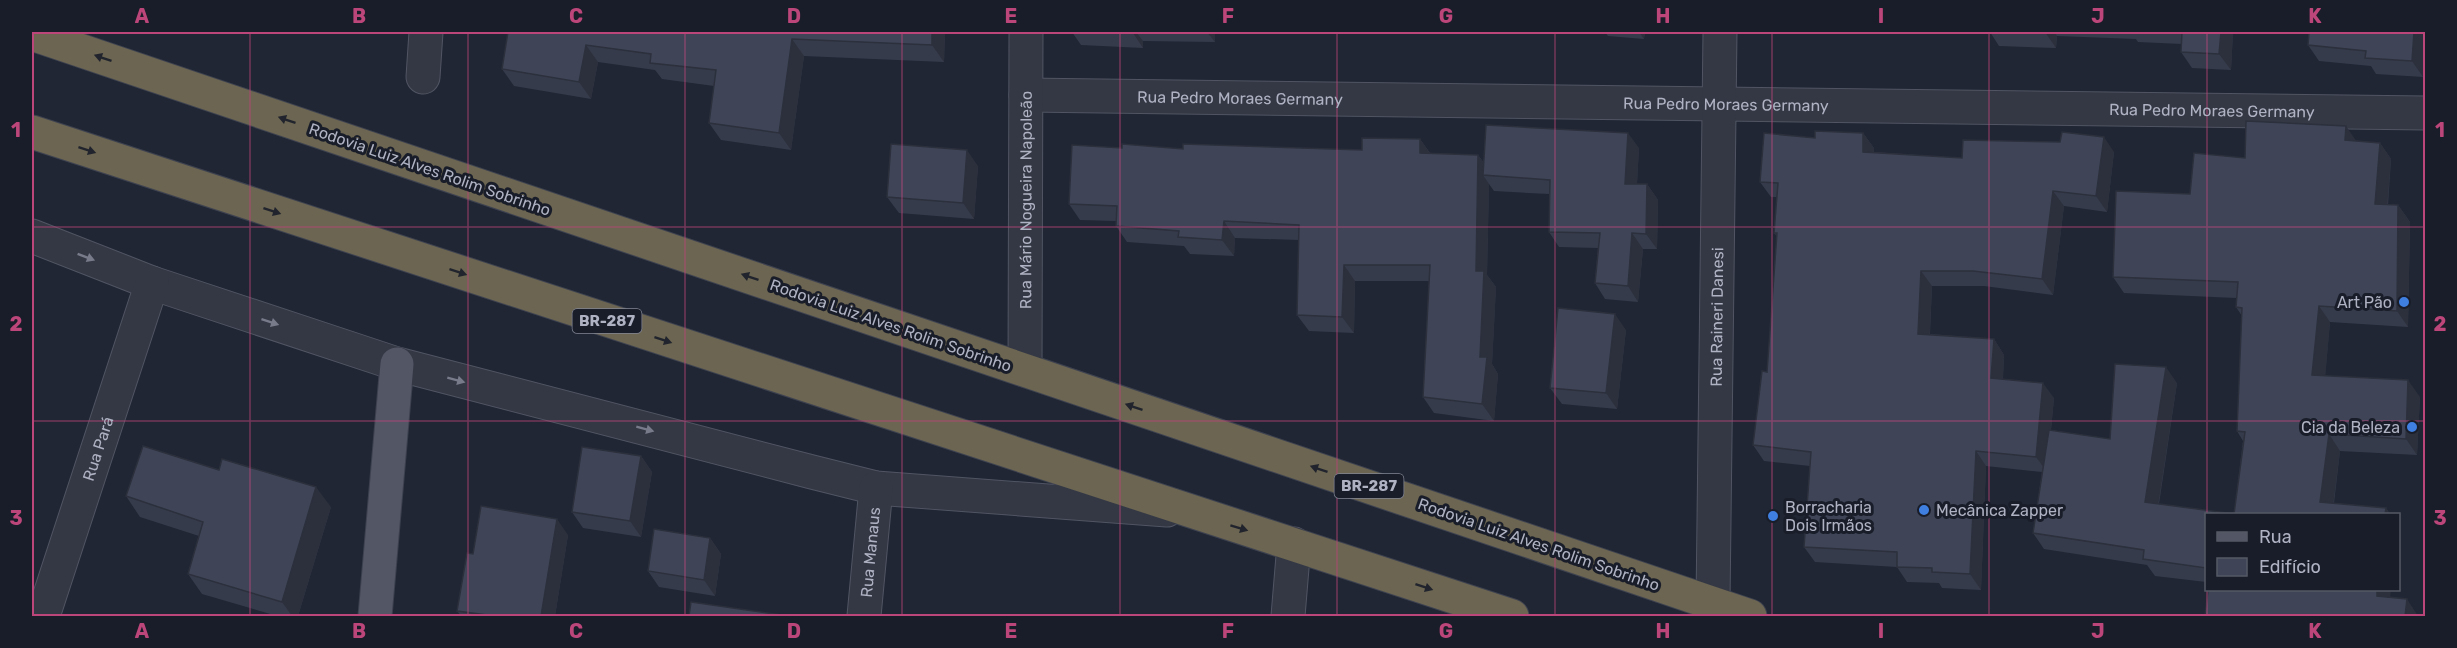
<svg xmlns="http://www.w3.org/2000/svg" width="2457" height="648" font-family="Rubik,sans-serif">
	<rect width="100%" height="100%" fill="#202634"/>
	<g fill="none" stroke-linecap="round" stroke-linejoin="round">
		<!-- minor casing -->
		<g stroke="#515563" stroke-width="35">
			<g id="minor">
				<polyline points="423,77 426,32"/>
				<path id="s1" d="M1026 95 2426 113"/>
				<polyline points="32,236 152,283 397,364 812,472 876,488 1167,510"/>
				<path id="s2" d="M1025 370 1026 32"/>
				<path id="s3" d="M1713 602 1720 32"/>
				<path id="s4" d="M43 616 152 283"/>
				<path id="s5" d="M864 616 876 488"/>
				<polyline points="1288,616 1294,544"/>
			</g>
		</g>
		<!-- major casing -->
		<g stroke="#3d414f" stroke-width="35">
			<polyline id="major" points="375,616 397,364"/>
		</g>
		<!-- highway casing -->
		<g stroke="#3e4250" stroke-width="35">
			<g id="highway">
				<polyline points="32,34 1750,616"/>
				<polyline points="32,132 1512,616"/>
			</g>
		</g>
		<!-- minor -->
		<use href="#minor" stroke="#343845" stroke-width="33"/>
		<!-- major -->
		<use href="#major" stroke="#525665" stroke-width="33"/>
		<!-- highway -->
		<use href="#highway" stroke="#6b6551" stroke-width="33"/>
	</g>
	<!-- wall -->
	<g fill="#363b4b">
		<polygon points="508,32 945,32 944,62 804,56 791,150 721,140 709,123 714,86 662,79 655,70 598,62 591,99 514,86 502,69"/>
		<polygon points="1072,32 1215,32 1215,42 1143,41 1143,48 1081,45"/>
		<polygon points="1605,32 1645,32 1644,39 1608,36"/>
		<polygon points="1968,32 2233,32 2231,70 2192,68 2181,52 2182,44 2138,42 2136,39 2057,36 2056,48 1999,46 1990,32"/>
		<polygon points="2259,32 2426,32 2423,77 2376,74 2371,66 2319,61 2308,45 2309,34"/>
		<polygon points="1863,133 1874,148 1874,152 1962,158 2114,152 2107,212 2064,206 2053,295 1984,286 1932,286 1930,334 1994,339 2004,355 2003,379 2054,398 2051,430 2110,439 2177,383 2159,504 2234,514 2243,441 2237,431 2242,316 2236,307 2236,298 2124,293 2113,277 2190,194 2245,158 2357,141 2380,143 2391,159 2388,205 2398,205 2410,222 2408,327 2330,322 2325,376 2420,397 2417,455 2340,451 2334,503 2386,508 2390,514 2206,514 2206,582 2155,576 2147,565 2044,549 2033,533 2042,472 1986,466 1981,590 1942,588 1939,583 1907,582 1897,567 1815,562 1804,547 1810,466 1764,461 1753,445 1767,372 1777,236 1774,233 1777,197 1771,197 1760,182 1815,138"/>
		<polygon points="1420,139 1430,153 1478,155 1484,163 1639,148 1637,184 1647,184 1658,200 1657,249 1643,249 1638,302 1605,299 1595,283 1598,248 1559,247 1549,232 1549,194 1494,191 1489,184 1487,275 1496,287 1492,364 1498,374 1494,421 1434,413 1423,397 1429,281 1355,281 1354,333 1309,331 1297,315 1299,240 1235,238 1234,256 1190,254 1184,246 1127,242 1116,226 1116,221 1080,220 1069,204 1122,148 1362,150"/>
		<polygon points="978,166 974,219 899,213 887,197"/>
		<polygon points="1626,330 1617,409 1562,404 1550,388"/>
		<polygon points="641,456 652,472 641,537 583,528 572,512"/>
		<polygon points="126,496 331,507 298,616 277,616 202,594 188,574 199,536 140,517"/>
		<polygon points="568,535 555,616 461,616 457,611"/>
		<polygon points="710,538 721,554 715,596 659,587 648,571"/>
	</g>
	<!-- shaded-wall -->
	<g fill="#2c303d">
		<polygon points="932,32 945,32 944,62 932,45"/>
		<polygon points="1133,32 1136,32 1143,41 1143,48 1133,33"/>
		<polygon points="1207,32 1215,32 1215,42"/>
		<polygon points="1639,32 1645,32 1644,39"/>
		<polygon points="2045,32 2054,32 2057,36 2056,48"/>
		<polygon points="2221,32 2233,32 2231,70 2219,54"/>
		<polygon points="2414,32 2426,32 2426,49 2423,77 2412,61"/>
		<polygon points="792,39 804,56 791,150 779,133"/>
		<polygon points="586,45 598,62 591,99 579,82"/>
		<polygon points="2346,126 2357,142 2345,140"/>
		<polygon points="1628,133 1639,148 1636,199 1625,184"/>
		<polygon points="1863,133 1874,148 1873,167 1863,152"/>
		<polygon points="2104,137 2114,152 2107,212 2096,196"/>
		<polygon points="1420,139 1431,155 1420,153"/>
		<polygon points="2380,143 2391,159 2386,221 2375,204"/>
		<polygon points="967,150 978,166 974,219 963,203"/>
		<polygon points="1478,155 1490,171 1483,175 1489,184 1487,275 1496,287 1492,364 1498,374 1494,421 1482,404 1476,271"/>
		<polygon points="1647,184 1658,200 1657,249 1646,234"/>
		<polygon points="2053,191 2064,206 2053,295 2042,279"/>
		<polygon points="2398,205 2410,222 2408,327 2397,311"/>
		<polygon points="1224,221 1235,238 1234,256 1222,240"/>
		<polygon points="1632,233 1643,249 1638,302 1628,286"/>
		<polygon points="1344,265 1355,281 1354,333 1342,317"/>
		<polygon points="1921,271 1932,286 1929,349 1918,334"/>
		<polygon points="2319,306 2330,322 2324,391 2312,375"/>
		<polygon points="1615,314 1626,330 1617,409 1606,393"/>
		<polygon points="1994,339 2004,355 2002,394 1991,378"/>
		<polygon points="2166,367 2177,383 2156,519 2145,502"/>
		<polygon points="2408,380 2420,397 2417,455 2406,439"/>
		<polygon points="2043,383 2054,398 2047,472 2036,457"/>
		<polygon points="2329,434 2340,451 2332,514 2320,502"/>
		<polygon points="1976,451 1986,466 1981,590 1970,574"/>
		<polygon points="641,456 652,472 641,537 630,521"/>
		<polygon points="316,487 331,507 298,616 292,616 282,602"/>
		<polygon points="2386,508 2390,514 2385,514"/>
		<polygon points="557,519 568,535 555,616 541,616"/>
		<polygon points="710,538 721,554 715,596 704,580"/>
		<polygon points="2377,590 2391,590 2388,613 2377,596"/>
		<polygon points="2407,599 2418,616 2405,616"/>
	</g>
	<!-- building -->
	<g fill="#3f4557" stroke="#2c303d" stroke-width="1.5">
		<polygon points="508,32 932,32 932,45 792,39 779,133 709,123 716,70 650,63 651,54 586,45 579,82 502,69"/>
		<polygon points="1094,32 1133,32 1133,33"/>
		<polygon points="2019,32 2045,32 2045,33"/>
		<polygon points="2182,32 2221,32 2219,54 2181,52"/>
		<polygon points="2309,32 2414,32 2412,61 2365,58 2366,51 2308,45"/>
		<polygon points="2246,121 2346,126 2345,140 2380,143 2375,204 2398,205 2397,311 2319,306 2312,375 2408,380 2406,439 2329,434 2320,502 2386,508 2385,514 2206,514 2206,568 2143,559 2144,550 2033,533 2049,430 2110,439 2115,364 2166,367 2145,502 2234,514 2245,432 2237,431 2242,308 2236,307 2238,282 2113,277 2116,191 2190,194 2194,153 2245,158"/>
		<polygon points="1486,125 1628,133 1625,184 1647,184 1646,234 1632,233 1628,286 1595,283 1600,233 1549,232 1550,180 1483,175"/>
		<polygon points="1815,131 1863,133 1863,152 1962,158 1963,140 2060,142 2062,132 2104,137 2096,196 2053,191 2042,279 1973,271 1921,271 1918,334 1994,339 1991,378 2043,383 2036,457 1976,451 1970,574 1932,572 1932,568 1897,567 1897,552 1804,547 1811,452 1753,445 1762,371 1767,372 1777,233 1774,233 1778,183 1760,182 1764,133 1815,138"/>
		<polygon points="1362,138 1420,139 1420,153 1478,155 1476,271 1484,271 1480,357 1487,357 1482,404 1423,397 1430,265 1344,265 1342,317 1297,315 1299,225 1224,221 1222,240 1178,237 1179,231 1116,226 1117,206 1069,204 1072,145 1122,148 1122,144 1183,149 1183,144 1362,150"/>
		<polygon points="891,144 967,150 963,203 887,197"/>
		<polygon points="1558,308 1615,314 1606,393 1550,388"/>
		<polygon points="143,446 219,470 222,459 316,487 282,602 188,574 203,522 126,496"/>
		<polygon points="582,447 641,456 630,521 572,512"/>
		<polygon points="481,506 557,519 541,616 495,616 457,611 467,553 473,554"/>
		<polygon points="654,529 710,538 704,580 648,571"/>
		<polygon points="2208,590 2377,590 2377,596 2407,599 2405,616 2205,616"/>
		<polygon points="691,602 788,616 689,616"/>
	</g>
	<!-- one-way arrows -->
	<defs><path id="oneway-solid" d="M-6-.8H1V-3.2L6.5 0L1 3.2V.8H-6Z" transform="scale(1.5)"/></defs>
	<g fill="#21242d">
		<use href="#oneway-solid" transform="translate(103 58) rotate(-161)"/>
		<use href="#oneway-solid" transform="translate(287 120) rotate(-161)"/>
		<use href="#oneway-solid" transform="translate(87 150) rotate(18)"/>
		<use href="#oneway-solid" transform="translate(272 211) rotate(18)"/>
		<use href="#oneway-solid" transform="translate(458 272) rotate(18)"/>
		<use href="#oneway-solid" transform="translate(750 277) rotate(-161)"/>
		<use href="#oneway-solid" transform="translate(663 340) rotate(18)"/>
		<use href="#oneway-solid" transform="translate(1134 407) rotate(-161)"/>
		<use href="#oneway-solid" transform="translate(1319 469) rotate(-161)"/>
		<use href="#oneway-solid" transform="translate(1239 528) rotate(17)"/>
		<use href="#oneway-solid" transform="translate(1424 587) rotate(18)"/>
	</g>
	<g fill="#777b8a">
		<use href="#oneway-solid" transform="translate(86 257) rotate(21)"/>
		<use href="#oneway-solid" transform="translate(270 322) rotate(18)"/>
		<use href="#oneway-solid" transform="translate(456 380) rotate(15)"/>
		<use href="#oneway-solid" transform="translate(645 429) rotate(15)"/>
	</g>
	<!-- grid -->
	<path fill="none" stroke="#bc467a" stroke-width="1.5" stroke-opacity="0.55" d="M250 32V616M468 32V616M685 32V616M902 32V616M1120 32V616M1337 32V616M1555 32V616M1772 32V616M1989 32V616M2207 32V514M32 227H2426M32 421H2426M2207 590V616"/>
	<!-- markers -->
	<g fill="#3f7fe0" stroke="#191d29" stroke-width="2">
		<circle cx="2404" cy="302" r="6"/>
		<circle cx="2412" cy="427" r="6"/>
		<circle cx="1924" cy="510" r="6"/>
		<circle cx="1773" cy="516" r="6"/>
	</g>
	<g text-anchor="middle" stroke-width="6" stroke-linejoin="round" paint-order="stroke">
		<!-- shield labels -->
		<g fill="#191d29" stroke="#818594" stroke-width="1.5">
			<rect x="572.5" y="309" width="69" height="24" rx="4.5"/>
			<rect x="1334.5" y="474" width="69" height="24" rx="4.5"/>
		</g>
		<g font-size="15" font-weight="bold" fill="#aeb2c2">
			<text x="607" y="326">BR-287</text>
			<text x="1369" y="491">BR-287</text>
		</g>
		<!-- street labels -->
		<g font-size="16" fill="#aeb2c2" stroke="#191d29">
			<text dy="6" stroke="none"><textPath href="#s1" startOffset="214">Rua Pedro Moraes Germany</textPath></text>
			<text dy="6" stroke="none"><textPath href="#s1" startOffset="700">Rua Pedro Moraes Germany</textPath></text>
			<text dy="6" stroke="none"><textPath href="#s1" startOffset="1186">Rua Pedro Moraes Germany</textPath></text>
			<text transform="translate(430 169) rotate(19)" y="6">Rodovia Luiz Alves Rolim Sobrinho</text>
			<text dy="6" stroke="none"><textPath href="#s2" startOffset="170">Rua Mário Nogueira Napoleão</textPath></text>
			<text dy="6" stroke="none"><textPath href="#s3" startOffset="285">Rua Raineri Danesi</textPath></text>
			<text transform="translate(891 325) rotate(19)" y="6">Rodovia Luiz Alves Rolim Sobrinho</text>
			<text dy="6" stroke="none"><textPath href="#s4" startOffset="176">Rua Pará</textPath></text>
			<text transform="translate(1539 544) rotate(19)" y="6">Rodovia Luiz Alves Rolim Sobrinho</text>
			<text dy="6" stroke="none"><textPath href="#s5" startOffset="64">Rua Manaus</textPath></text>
		</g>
		<!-- poi labels -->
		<g font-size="16" fill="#aeb2c2" stroke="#191d29" text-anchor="end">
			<text x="2392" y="308">Art Pão</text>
			<text x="2400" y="433">Cia da Beleza</text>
			<text x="1785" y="513" text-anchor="start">Borracharia<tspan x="1785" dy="18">Dois Irmãos</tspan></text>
			<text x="1936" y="516" text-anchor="start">Mecânica Zapper</text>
		</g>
	</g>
	<!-- border -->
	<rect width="2457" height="648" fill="none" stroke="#191d29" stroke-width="66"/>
	<!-- legend -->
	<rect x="2205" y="513" width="195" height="78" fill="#191d29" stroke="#555966" stroke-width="1.5"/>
	<rect x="2217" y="532" width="30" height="9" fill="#525665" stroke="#555966" stroke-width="1.5"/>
	<text x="2259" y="543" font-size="18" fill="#aeb2c2">Rua</text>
	<rect x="2217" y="558" width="30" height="18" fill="#3f4557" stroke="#555966" stroke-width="1.5"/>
	<text x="2259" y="573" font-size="18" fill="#aeb2c2">Edifício</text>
	<rect x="33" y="33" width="2391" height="582" fill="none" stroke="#bc467a" stroke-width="2"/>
	<g font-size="20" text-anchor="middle" font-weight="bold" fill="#bc467a">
		<text x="142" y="23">A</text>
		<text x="359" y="23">B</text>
		<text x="576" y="23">C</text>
		<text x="794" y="23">D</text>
		<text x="1011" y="23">E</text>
		<text x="1228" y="23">F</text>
		<text x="1446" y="23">G</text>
		<text x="1663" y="23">H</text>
		<text x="1881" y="23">I</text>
		<text x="2098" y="23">J</text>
		<text x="2315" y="23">K</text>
		<text x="16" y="137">1</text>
		<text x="2440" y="137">1</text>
		<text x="16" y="331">2</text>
		<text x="2440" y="331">2</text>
		<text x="16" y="525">3</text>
		<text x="2440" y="525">3</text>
		<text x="142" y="638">A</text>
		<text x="359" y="638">B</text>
		<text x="576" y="638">C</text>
		<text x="794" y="638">D</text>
		<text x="1011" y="638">E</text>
		<text x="1228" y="638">F</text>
		<text x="1446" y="638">G</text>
		<text x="1663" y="638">H</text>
		<text x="1881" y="638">I</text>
		<text x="2098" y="638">J</text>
		<text x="2315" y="638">K</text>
	</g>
</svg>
